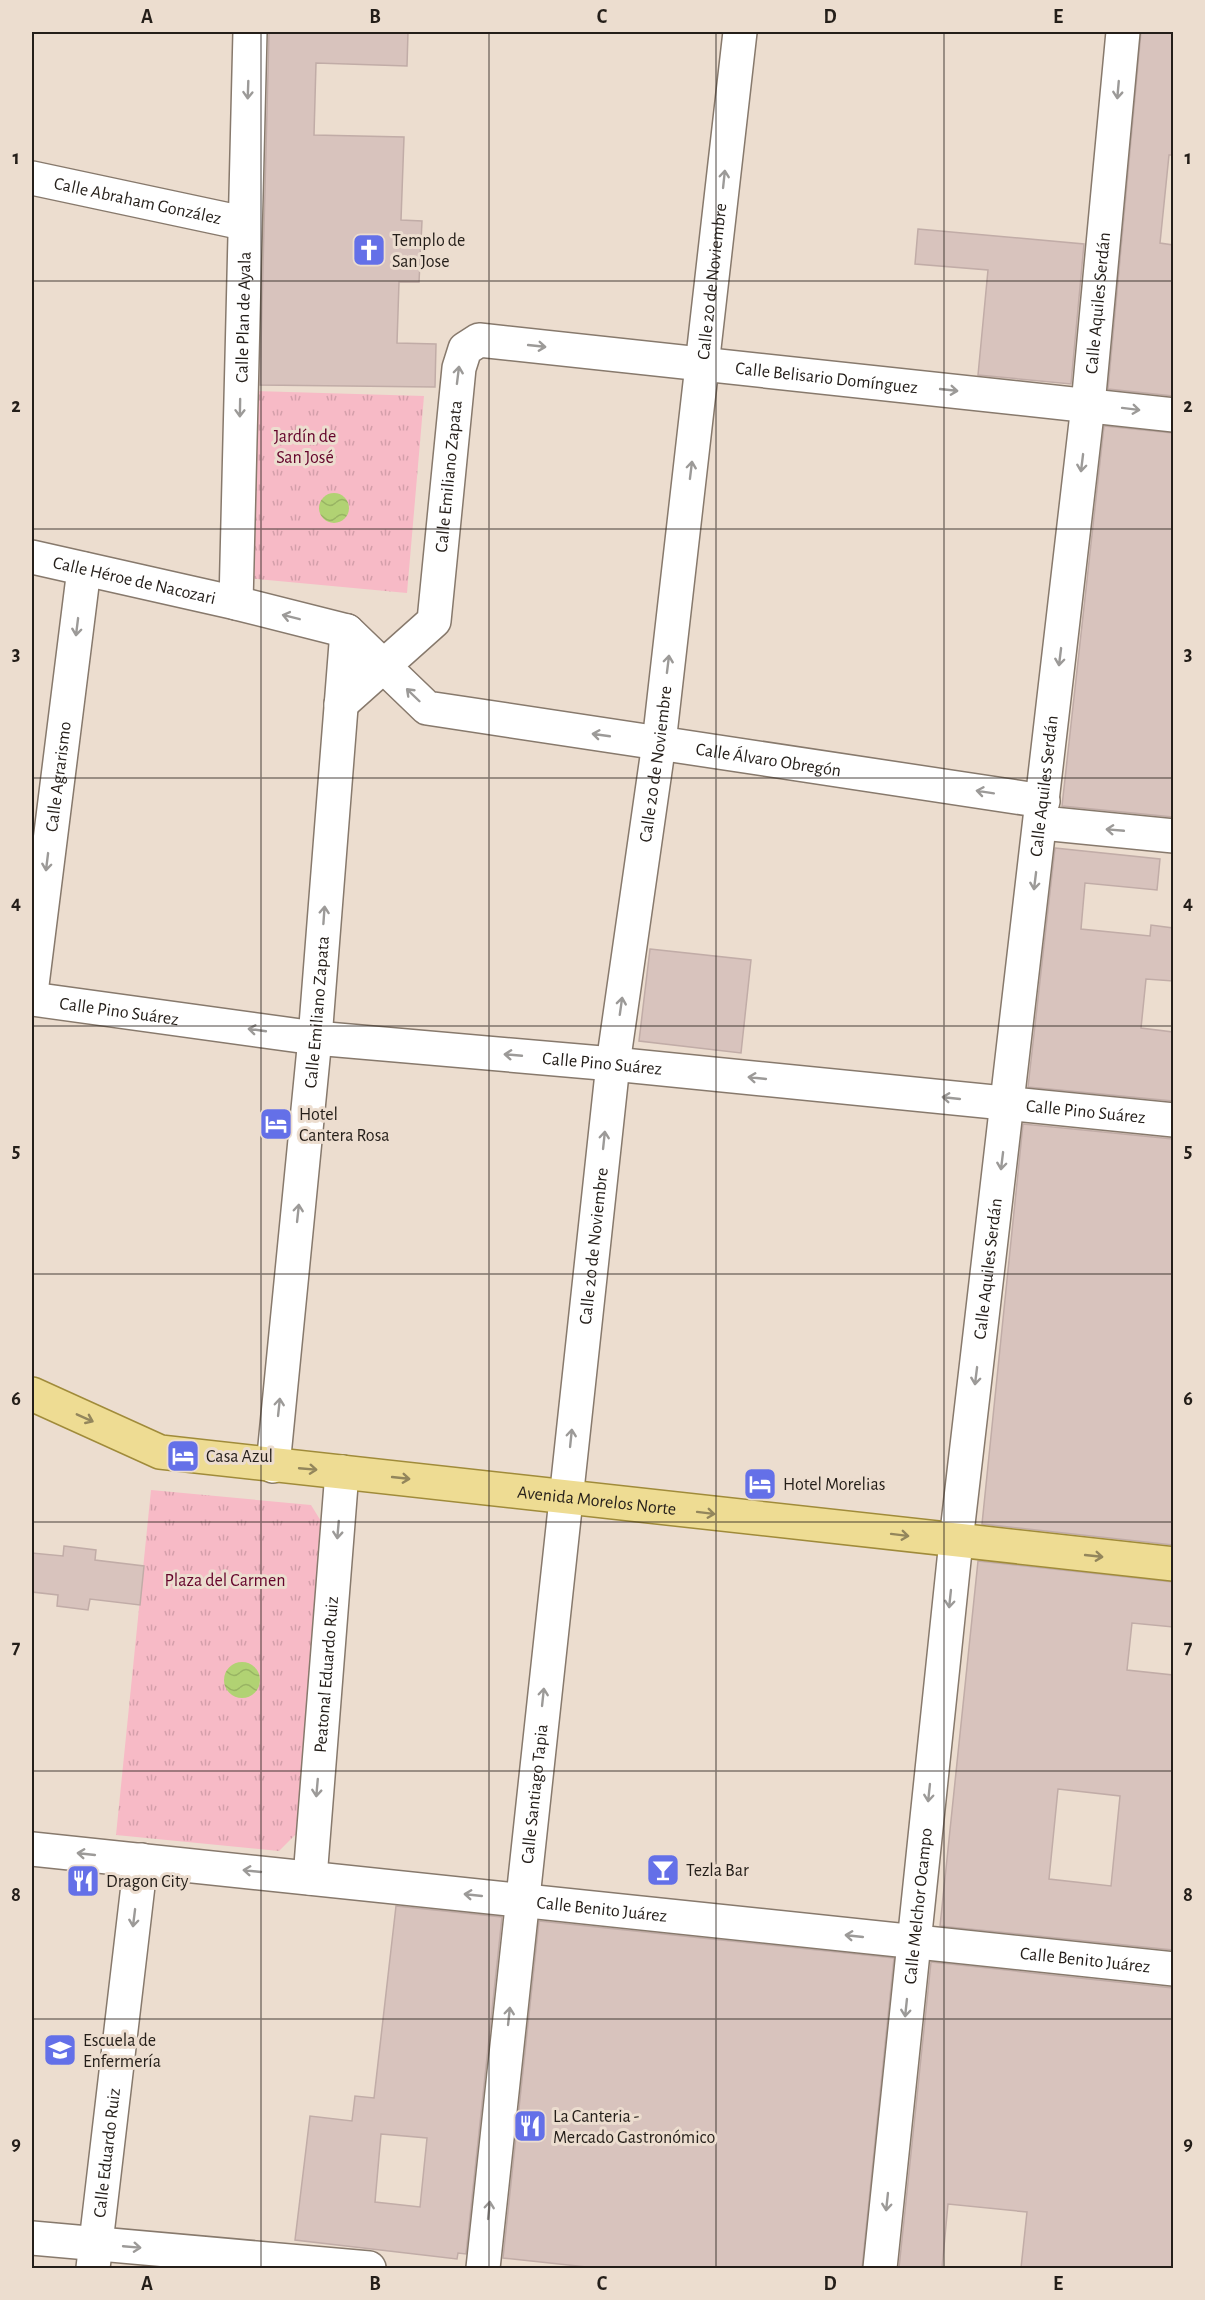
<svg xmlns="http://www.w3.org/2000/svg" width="1205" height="2300" font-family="'Alegreya Sans',sans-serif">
	<defs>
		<pattern id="park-tufts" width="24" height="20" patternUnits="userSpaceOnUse" patternTransform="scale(1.5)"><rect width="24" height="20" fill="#f7bac6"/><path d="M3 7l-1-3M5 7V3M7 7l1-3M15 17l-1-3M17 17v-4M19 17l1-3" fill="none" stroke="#d49faa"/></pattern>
		<pattern id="water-waves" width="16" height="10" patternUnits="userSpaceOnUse" patternTransform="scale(1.5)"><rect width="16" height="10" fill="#b1d273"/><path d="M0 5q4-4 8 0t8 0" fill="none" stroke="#98b463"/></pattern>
	</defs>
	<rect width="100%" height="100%" fill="#ecddcf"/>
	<!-- park -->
	<g fill="url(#park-tufts)">
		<polygon points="255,391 424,396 407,593 247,578"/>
		<polygon points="151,1490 311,1505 329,1534 302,1828 279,1851 116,1835"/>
	</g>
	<!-- water -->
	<g fill="url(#water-waves)">
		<circle cx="334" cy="508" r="15"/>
		<circle cx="242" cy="1680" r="18"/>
	</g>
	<!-- building -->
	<g fill="#d8c3bd" stroke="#c1aca7" stroke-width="1.5" fill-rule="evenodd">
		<polygon points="269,32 408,32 407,66 316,63 314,135 404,137 401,220 422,221 419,282 399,282 397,343 436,344 435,387 260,385"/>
		<polygon points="1141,32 1173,32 1173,155 1169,155 1160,243 1173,245 1173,396 1108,389"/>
		<polygon points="918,229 1084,244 1071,384 978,375 988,270 915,264"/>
		<polygon points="1104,426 1173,433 1173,817 1062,806"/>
		<polygon points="1055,848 1160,859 1157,890 1085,883 1081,929 1150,936 1151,925 1173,928 1173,981 1146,979 1141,1028 1173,1032 1173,1101 1028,1087"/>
		<polygon points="650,949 751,960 741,1053 639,1041"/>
		<polygon points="1023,1124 1173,1139 1173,1545 982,1524"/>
		<polygon points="64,1546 96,1550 95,1560 144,1566 140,1605 90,1599 88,1610 57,1606 58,1595 32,1592 32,1553 63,1556"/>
		<path d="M978 1561 1173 1582V1627L1132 1623 1127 1670 1173 1675V1950L940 1926ZM1058 1789 1120 1796 1111 1886 1049 1879Z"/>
		<path d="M396 1906 502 1917 466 2254 458 2253 457 2259 295 2240 310 2116 352 2121 355 2096 374 2098ZM381 2134 427 2138 420 2207 375 2202Z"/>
		<polygon points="539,1921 894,1958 862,2268 596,2268 503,2258"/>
		<polygon points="931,1962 1173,1988 1173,2268 1021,2268 1027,2212 948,2204 942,2268 899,2268"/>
	</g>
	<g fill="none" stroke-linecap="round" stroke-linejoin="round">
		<!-- minor casing -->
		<g stroke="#87796c" stroke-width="36">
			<g id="minor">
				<path id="s1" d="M32 178 243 223"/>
				<path id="s2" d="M32 557 236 603 347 631 427 708 1043 801"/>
				<path id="s3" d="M236 603 250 32"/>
				<path id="s4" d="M341 704 434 621 459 368 465 349 479 340 1174 415"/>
				<polyline points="1042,823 1174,836"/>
				<path id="s5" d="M32 985 84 569"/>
				<path id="s6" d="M32 999 315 1038 613 1064 1174 1120"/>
				<path id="s7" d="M273 1466 315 1038 347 631"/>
				<path id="s8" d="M32 1849 1174 1969"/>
				<path id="s9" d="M310 1878 342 1472"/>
				<polyline points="32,2238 369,2268"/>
				<path id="s10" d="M93 2268 141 1860"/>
				<path id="s11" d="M483 2268 613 1064 659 743 740 32"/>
				<path id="s12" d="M880 2268 956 1541 1088 405 1123 32"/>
			</g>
		</g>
		<!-- major casing -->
		<g stroke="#a08b3a" stroke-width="36">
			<g id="major">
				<path id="s13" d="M32 1394 160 1452 1174 1564"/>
			</g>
		</g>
		<!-- minor -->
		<use href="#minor" stroke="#fff" stroke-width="33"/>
		<!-- major -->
		<use href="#major" stroke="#eedc93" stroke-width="33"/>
	</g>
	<!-- one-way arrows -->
	<defs><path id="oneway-shaft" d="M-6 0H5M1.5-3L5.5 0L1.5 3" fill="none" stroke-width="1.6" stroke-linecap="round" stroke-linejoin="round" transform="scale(1.5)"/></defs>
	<g stroke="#9c9a98">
		<use href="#oneway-shaft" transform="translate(248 90) rotate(92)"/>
		<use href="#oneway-shaft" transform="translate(1118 90) rotate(95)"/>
		<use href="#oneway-shaft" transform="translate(724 179) rotate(-84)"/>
		<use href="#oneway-shaft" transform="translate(537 346) rotate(6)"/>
		<use href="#oneway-shaft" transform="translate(458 375) rotate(-83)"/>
		<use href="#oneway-shaft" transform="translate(949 390) rotate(6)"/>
		<use href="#oneway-shaft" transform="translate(240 408) rotate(91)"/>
		<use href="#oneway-shaft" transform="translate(1131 409) rotate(7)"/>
		<use href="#oneway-shaft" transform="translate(1082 463) rotate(97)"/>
		<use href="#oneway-shaft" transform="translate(691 470) rotate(-83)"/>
		<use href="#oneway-shaft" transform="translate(291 617) rotate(-166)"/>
		<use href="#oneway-shaft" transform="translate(77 627) rotate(97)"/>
		<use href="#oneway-shaft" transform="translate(1060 657) rotate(97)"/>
		<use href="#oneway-shaft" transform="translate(668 664) rotate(-83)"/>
		<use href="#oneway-shaft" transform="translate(413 695) rotate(-136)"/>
		<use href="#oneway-shaft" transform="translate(601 735) rotate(-172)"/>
		<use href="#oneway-shaft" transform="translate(985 792) rotate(-171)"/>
		<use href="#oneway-shaft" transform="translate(1115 830) rotate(-175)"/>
		<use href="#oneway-shaft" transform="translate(47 862) rotate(97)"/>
		<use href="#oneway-shaft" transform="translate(1035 881) rotate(97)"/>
		<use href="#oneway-shaft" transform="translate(324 915) rotate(-86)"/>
		<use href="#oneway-shaft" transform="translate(621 1006) rotate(-82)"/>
		<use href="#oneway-shaft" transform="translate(257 1030) rotate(-172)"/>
		<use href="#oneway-shaft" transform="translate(513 1055) rotate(-175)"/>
		<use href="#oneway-shaft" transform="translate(757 1078) rotate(-174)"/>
		<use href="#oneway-shaft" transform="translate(951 1098) rotate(-174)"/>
		<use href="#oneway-shaft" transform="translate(604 1140) rotate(-84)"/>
		<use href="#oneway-shaft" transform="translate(1002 1161) rotate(97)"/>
		<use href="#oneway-shaft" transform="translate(298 1213) rotate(-84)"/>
		<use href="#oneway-shaft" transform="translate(976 1376) rotate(97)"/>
		<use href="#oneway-shaft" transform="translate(279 1407) rotate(-84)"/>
		<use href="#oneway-shaft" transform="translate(571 1438) rotate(-84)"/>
		<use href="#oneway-shaft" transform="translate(338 1530) rotate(95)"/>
		<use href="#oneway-shaft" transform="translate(950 1599) rotate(96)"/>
		<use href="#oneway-shaft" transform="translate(543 1697) rotate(-84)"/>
		<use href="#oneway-shaft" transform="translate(317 1788) rotate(95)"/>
		<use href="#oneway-shaft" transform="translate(929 1793) rotate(96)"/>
		<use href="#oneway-shaft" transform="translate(86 1854) rotate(-174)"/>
		<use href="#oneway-shaft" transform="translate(252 1871) rotate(-174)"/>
		<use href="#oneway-shaft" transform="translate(473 1895) rotate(-174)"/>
		<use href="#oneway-shaft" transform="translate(134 1918) rotate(97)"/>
		<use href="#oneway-shaft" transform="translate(854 1936) rotate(-174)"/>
		<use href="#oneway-shaft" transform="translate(906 2008) rotate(96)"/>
		<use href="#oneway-shaft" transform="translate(509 2016) rotate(-84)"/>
		<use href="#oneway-shaft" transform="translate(887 2202) rotate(96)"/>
		<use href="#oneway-shaft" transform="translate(489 2210) rotate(-84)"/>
		<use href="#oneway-shaft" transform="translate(132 2247) rotate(5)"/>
	</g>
	<g stroke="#93865c">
		<use href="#oneway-shaft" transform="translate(85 1418) rotate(24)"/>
		<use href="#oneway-shaft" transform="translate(308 1469) rotate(5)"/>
		<use href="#oneway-shaft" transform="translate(401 1478) rotate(6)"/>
		<use href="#oneway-shaft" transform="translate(706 1513) rotate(7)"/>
		<use href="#oneway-shaft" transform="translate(900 1535) rotate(7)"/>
		<use href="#oneway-shaft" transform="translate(1094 1556) rotate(6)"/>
	</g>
	<!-- grid -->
	<path fill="none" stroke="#241e19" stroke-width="1.5" stroke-opacity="0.55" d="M261 32V2268M489 32V2268M716 32V2268M944 32V2268M32 281H1174M32 529H1174M32 778H1174M32 1026H1174M32 1274H1174M32 1522H1174M32 1771H1174M32 2019H1174"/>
	<!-- icons -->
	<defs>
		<g id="church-square" transform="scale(1.725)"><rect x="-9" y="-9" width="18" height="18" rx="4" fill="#6470e8" stroke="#ecddcf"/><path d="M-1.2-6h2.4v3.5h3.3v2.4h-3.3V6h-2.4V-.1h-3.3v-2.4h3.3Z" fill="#fff"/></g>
		<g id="hotel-square" transform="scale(1.725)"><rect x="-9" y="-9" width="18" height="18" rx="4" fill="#6470e8" stroke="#ecddcf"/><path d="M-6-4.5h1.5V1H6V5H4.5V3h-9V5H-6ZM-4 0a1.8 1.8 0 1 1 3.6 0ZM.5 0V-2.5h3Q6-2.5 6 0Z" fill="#fff"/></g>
		<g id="bar-square" transform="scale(1.725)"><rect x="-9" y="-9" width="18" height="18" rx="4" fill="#6470e8" stroke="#ecddcf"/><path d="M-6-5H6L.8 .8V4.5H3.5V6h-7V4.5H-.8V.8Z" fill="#fff"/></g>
		<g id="restaurant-square" transform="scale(1.725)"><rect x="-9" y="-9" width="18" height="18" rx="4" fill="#6470e8" stroke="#ecddcf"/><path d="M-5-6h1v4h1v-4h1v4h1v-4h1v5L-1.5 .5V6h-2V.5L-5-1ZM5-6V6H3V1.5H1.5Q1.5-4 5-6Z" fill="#fff"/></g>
		<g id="school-square" transform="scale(1.725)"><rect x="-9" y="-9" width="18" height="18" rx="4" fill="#6470e8" stroke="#ecddcf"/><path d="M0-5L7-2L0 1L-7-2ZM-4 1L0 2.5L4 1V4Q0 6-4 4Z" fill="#fff"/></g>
	</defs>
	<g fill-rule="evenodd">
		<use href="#church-square" x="369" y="250"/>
		<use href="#hotel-square" x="276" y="1124"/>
		<use href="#hotel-square" x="183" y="1456"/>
		<use href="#hotel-square" x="760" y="1484"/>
		<use href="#bar-square" x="663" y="1870"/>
		<use href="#restaurant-square" x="83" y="1881"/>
		<use href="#school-square" x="60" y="2050"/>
		<use href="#restaurant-square" x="530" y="2126"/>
	</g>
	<g text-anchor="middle" stroke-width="6" stroke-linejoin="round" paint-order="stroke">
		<!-- street labels -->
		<g font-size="18" fill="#241e19" stroke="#ecddcf">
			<text dy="6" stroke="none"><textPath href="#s1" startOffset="108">Calle Abraham González</textPath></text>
			<text dy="6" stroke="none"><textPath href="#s11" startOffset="2000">Calle 20 de Noviembre</textPath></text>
			<text dy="6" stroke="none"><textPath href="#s12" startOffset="1977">Calle Aquiles Serdán</textPath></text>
			<text dy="6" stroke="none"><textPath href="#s3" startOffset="286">Calle Plan de Ayala</textPath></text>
			<text dy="6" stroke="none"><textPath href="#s4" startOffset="765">Calle Belisario Domínguez</textPath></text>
			<text dy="6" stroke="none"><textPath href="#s4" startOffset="270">Calle Emiliano Zapata</textPath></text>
			<text dy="6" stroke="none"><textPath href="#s2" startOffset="105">Calle Héroe de Nacozari</textPath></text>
			<text dy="6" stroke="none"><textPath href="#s2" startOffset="780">Calle Álvaro Obregón</textPath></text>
			<text dy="6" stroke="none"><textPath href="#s11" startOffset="1514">Calle 20 de Noviembre</textPath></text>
			<text dy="6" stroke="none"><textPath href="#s5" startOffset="210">Calle Agrarismo</textPath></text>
			<text dy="6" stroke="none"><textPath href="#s12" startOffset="1491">Calle Aquiles Serdán</textPath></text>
			<text dy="6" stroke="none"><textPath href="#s6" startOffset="88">Calle Pino Suárez</textPath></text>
			<text dy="6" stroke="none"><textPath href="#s7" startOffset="456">Calle Emiliano Zapata</textPath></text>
			<text dy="6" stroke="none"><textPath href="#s6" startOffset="574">Calle Pino Suárez</textPath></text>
			<text dy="6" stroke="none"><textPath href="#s6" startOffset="1060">Calle Pino Suárez</textPath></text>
			<text dy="6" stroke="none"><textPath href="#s11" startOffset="1028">Calle 20 de Noviembre</textPath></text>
			<text dy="6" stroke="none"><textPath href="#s12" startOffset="1005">Calle Aquiles Serdán</textPath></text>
			<text dy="6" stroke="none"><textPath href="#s13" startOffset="580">Avenida Morelos Norte</textPath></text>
			<text dy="6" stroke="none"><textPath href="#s9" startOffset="204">Peatonal Eduardo Ruiz</textPath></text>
			<text dy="6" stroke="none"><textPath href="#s11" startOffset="477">Calle Santiago Tapia</textPath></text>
			<text dy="6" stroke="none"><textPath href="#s12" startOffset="364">Calle Melchor Ocampo</textPath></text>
			<text dy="6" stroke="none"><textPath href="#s8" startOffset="573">Calle Benito Juárez</textPath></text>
			<text dy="6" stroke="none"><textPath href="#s8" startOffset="1059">Calle Benito Juárez</textPath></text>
			<text dy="6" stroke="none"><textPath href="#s10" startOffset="116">Calle Eduardo Ruiz</textPath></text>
		</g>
		<!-- poi labels -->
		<g font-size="18" fill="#241e19" stroke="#ecddcf" text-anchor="start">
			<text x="392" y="246">Templo de<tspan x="392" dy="21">San Jose</tspan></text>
			<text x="299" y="1120">Hotel<tspan x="299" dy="21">Cantera Rosa</tspan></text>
			<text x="206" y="1462">Casa Azul</text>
			<text x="783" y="1490">Hotel Morelias</text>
			<text x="686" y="1876">Tezla Bar</text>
			<text x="106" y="1887">Dragon City</text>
			<text x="83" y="2046">Escuela de<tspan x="83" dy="21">Enfermería</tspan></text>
			<text x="553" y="2122">La Canteria -<tspan x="553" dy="21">Mercado Gastronómico</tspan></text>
		</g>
		<!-- park labels -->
		<g font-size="18" fill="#64042b" stroke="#ecddcf">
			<text x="305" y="442">Jardín de<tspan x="305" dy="21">San José</tspan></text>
			<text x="225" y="1586">Plaza del Carmen</text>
		</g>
	</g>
	<!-- border -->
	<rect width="1205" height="2300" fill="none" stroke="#ecddcf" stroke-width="66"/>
	<rect x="33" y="33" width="1139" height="2234" fill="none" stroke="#241e19" stroke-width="2"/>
	<g font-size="20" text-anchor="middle" font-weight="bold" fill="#241e19">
		<text x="147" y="23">A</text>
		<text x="375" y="23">B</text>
		<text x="602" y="23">C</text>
		<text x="830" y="23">D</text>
		<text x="1058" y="23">E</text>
		<text x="16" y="164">1</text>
		<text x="1188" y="164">1</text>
		<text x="16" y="412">2</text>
		<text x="1188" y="412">2</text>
		<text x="16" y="660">3</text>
		<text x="1188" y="660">3</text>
		<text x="16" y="909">4</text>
		<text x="1188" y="909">4</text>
		<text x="16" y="1157">5</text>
		<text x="1188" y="1157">5</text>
		<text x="16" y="1405">6</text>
		<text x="1188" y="1405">6</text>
		<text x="16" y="1653">7</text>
		<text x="1188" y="1653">7</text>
		<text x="16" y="1901">8</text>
		<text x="1188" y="1901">8</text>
		<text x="16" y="2150">9</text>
		<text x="1188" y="2150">9</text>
		<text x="147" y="2290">A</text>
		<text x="375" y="2290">B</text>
		<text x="602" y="2290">C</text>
		<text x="830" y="2290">D</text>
		<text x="1058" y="2290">E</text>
	</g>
</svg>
